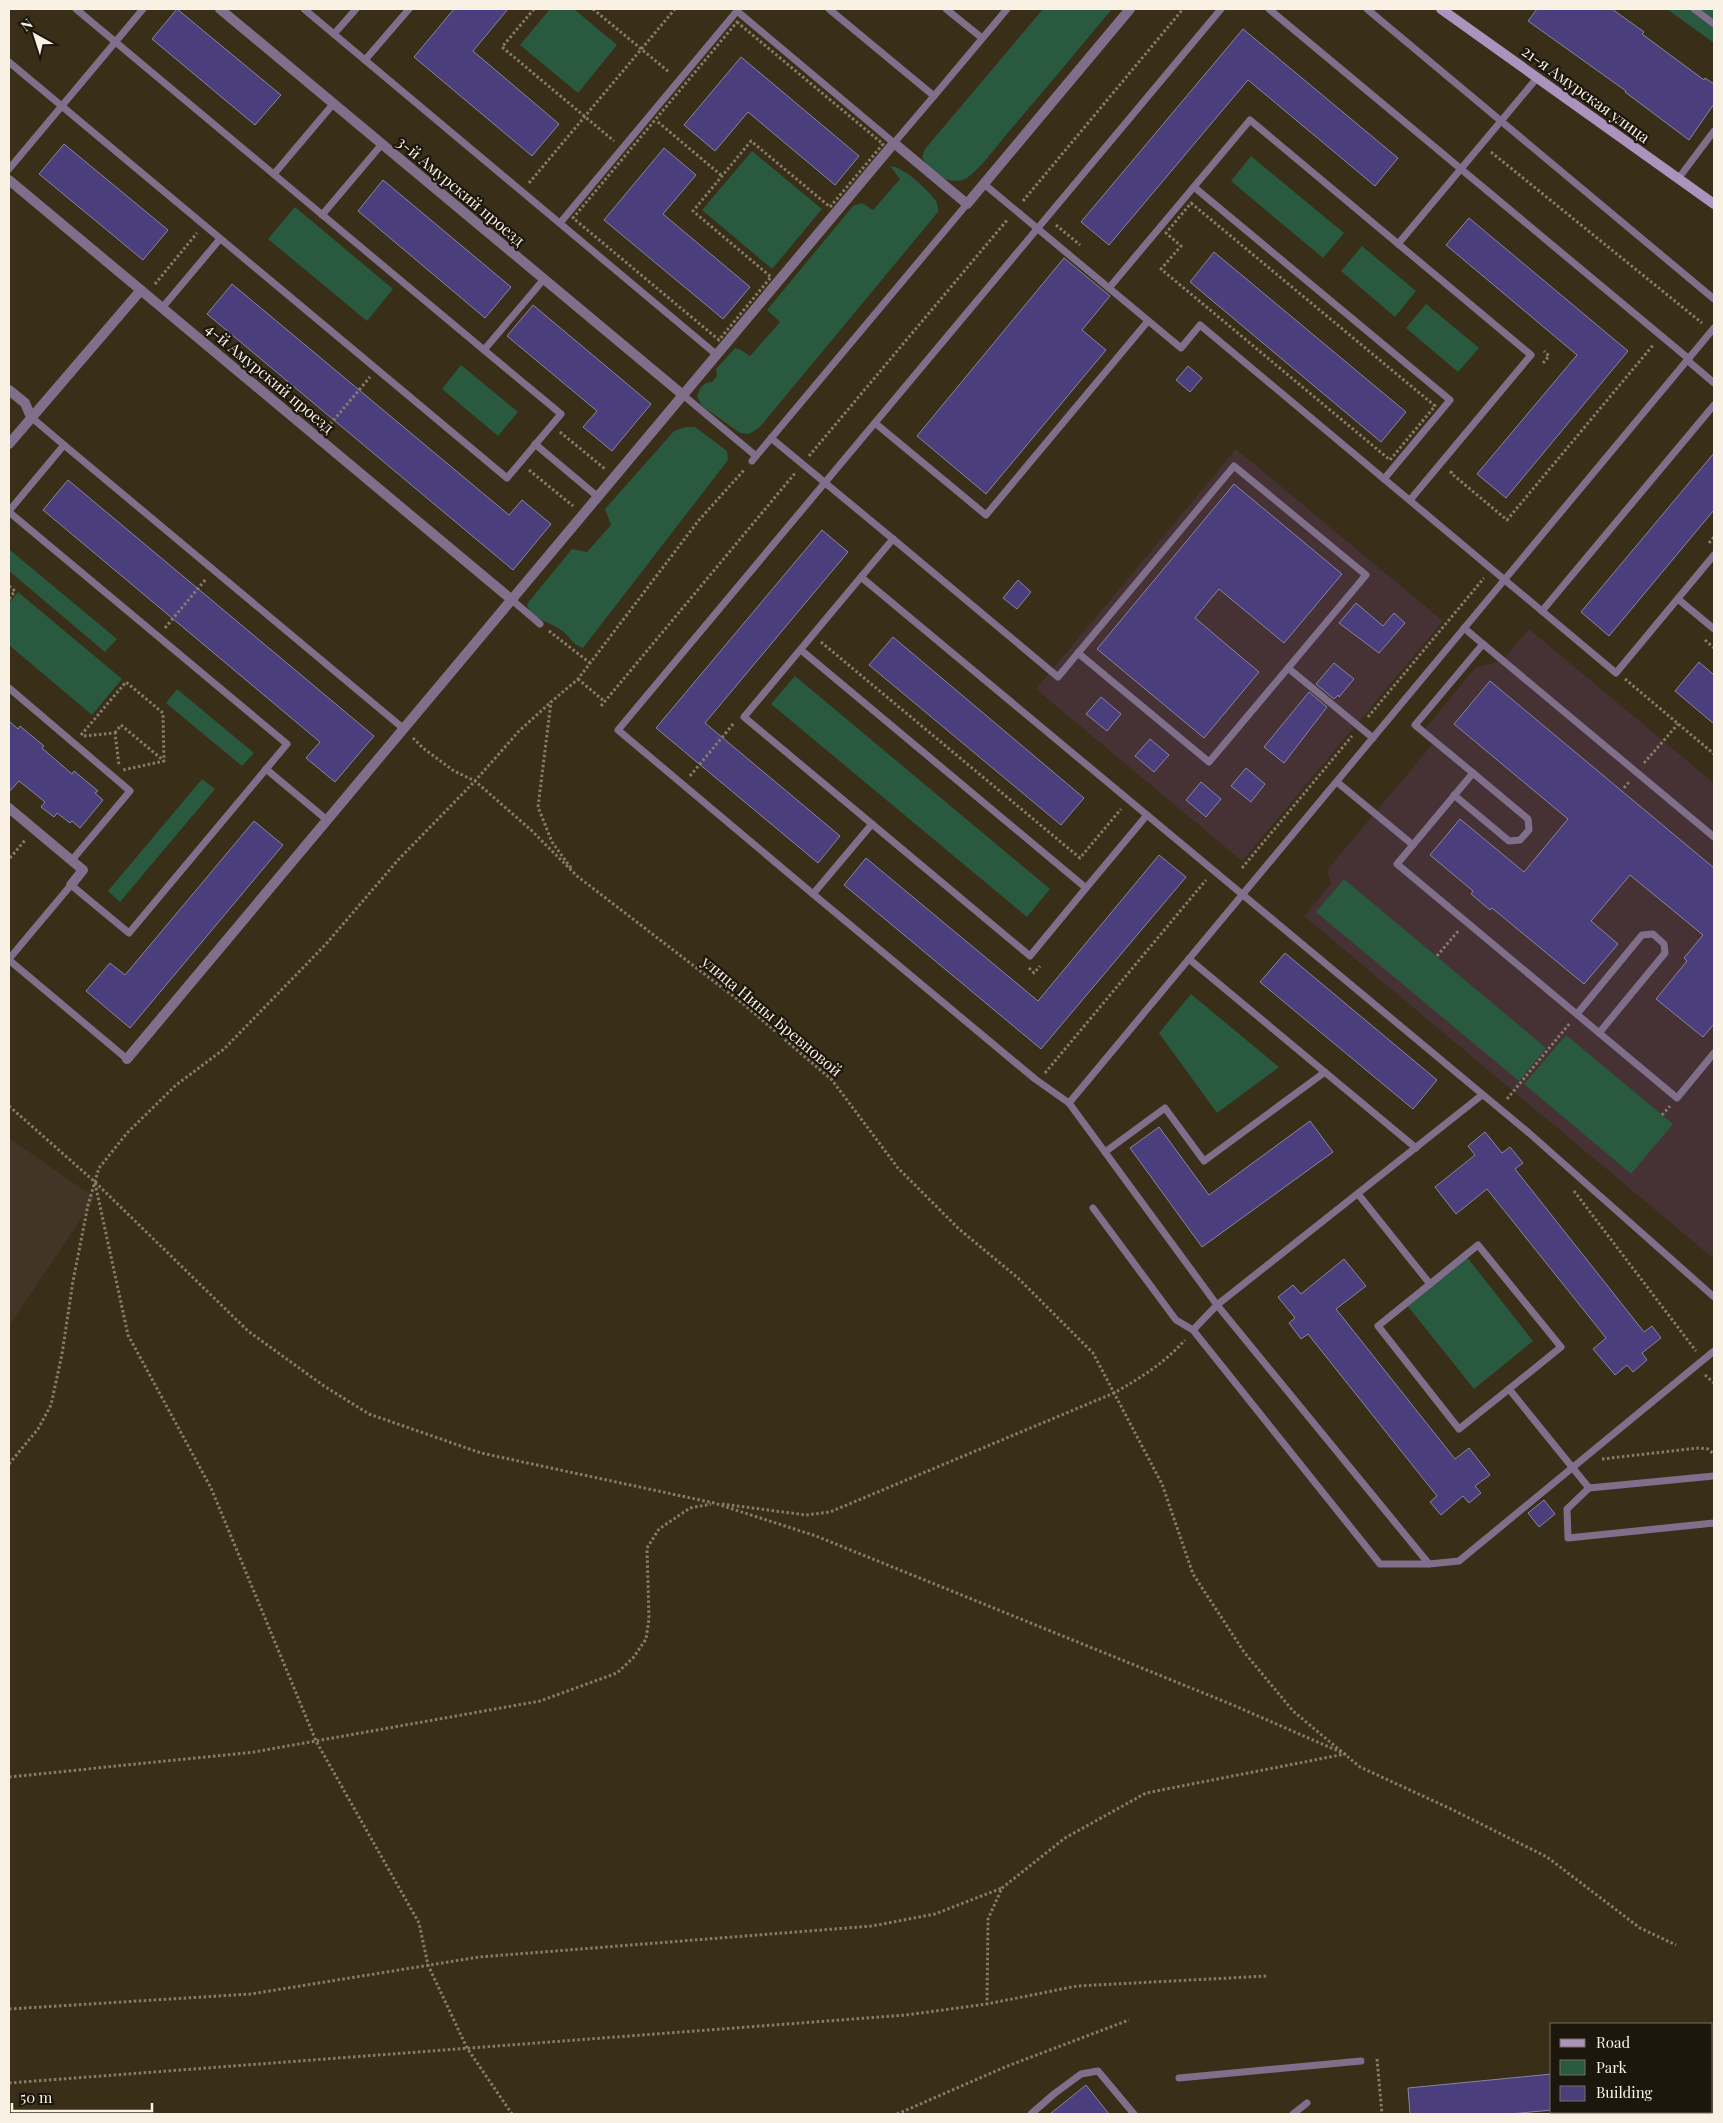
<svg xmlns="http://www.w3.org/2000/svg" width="1723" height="2123" font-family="'Playfair Display',serif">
	<rect width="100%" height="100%" fill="#392e18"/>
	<!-- industrial -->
	<polygon fill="#423527" points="9,1138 95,1198 9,1326"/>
	<!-- education -->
	<g fill="#463134">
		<polygon points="1236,449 1443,621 1242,861 1036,689"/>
		<polygon points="1529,629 1714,783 1714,1259 1304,916 1331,884 1327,870 1436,740 1424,730 1475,668 1503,660"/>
	</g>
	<!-- green -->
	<g fill="#29593e">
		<polygon points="550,9 574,9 617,45 578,93 520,45"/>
		<path d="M1043 9H1112C1077 51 1042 93 1006 135 998 145 975 175 965 179 948 186 930 172 922 157L925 149Z"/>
		<polygon points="1667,9 1714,9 1714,43"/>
		<polygon points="752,151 822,209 772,269 702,210"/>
		<polygon points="1251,156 1344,233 1323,258 1231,181"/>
		<path d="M890 166C904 167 927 189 936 201 938 204 938 208 938 212L759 428 749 434 740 433 702 406 697 396 701 387 706 383 712 382 717 376 716 369 735 348 741 350 750 356 780 322 767 310 853 206 862 203 873 210 900 179Z"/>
		<polygon points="295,207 393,289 367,321 268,239"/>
		<polygon points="1362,246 1416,291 1395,317 1341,271"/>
		<polygon points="1426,304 1479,348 1458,372 1406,328"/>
		<polygon points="461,365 518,412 498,436 442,389"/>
		<path d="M686 427H695L727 451 728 460 583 648C572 645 570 636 561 630 552 623 538 621 530 611 529 610 527 605 527 604L572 549 587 552 611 525 605 509 674 431Z"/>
		<polygon points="10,550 117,639 105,652 9,571"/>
		<polygon points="18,592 122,679 92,715 9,645 9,603"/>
		<polygon points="795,676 1050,889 1027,917 771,704"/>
		<polygon points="177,689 254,753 242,766 166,703"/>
		<polygon points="202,779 215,789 120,902 108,891"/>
		<polygon points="1344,879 1546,1048 1519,1081 1316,912"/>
		<polygon points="1191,994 1279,1067 1217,1113 1159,1033"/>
		<polygon points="1566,1035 1673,1124 1631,1174 1524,1084"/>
		<polygon points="1466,1256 1533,1341 1474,1389 1406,1304"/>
	</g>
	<!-- building -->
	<g fill="#4a3f7c" stroke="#87859f">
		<polygon points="177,9 281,95 255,125 152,39"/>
		<polygon points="454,9 508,9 473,51 559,124 532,156 414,57"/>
		<polygon points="1537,9 1612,9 1644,32 1642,34 1704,80 1705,78 1714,84 1714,104 1689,140 1625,92 1626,91 1528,21"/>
		<polygon points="1243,29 1398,158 1375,186 1248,80 1109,245 1081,222"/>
		<polygon points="741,57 859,156 835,185 748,112 715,151 684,125"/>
		<polygon points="64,144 168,230 143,260 39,174"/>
		<polygon points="664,148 696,175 663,214 750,287 723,319 604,220"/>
		<polygon points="383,180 511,287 485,318 358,211"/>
		<polygon points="1469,218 1628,351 1506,498 1477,474 1577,355 1446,245"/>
		<polygon points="1214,252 1406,412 1381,442 1190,282"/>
		<polygon points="1064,258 1110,296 1082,330 1106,350 986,494 917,436"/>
		<polygon points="232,284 509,515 522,500 551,524 513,570 207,314"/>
		<polygon points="533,305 651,404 612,451 583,427 597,411 507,336"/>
		<polygon points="1188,366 1202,378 1190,392 1176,380"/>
		<polygon points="1714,453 1714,510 1609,636 1581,612"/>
		<polygon points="68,480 374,736 335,782 306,758 320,742 43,510"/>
		<polygon points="1234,484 1342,574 1284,643 1219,589 1208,602 1195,618 1259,672 1204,738 1097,649"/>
		<polygon points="822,530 848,552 705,723 840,836 818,863 656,728"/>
		<polygon points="1018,580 1031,592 1017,609 1003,598"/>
		<polygon points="1356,603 1383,626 1394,613 1405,623 1379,653 1339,623"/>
		<polygon points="893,637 1084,798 1061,825 869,665"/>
		<polygon points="1699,662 1714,675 1714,724 1675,691"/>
		<polygon points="1334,663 1354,679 1339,697 1338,695 1334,699 1316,684"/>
		<polygon points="1490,681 1714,868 1714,1024 1703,1037 1656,999 1687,961 1684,958 1703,935 1630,875 1591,921 1618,944 1584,984 1492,908 1490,910 1471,894 1473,891 1430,855 1460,819 1524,872 1568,819 1454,724"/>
		<polygon points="1309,692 1327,707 1284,763 1264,747"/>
		<polygon points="1101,697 1121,714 1107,731 1086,714"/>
		<polygon points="9,721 18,729 20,726 44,746 42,748 72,774 74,771 98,791 95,793 103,800 80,828 72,821 70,823 57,813 54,817 41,807 45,802 19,781 9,792"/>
		<polygon points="1150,739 1169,755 1154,772 1135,756"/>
		<polygon points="1246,768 1265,784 1251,802 1231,786"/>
		<polygon points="1201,782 1221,799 1206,817 1186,800"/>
		<polygon points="254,821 283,845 130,1028 86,991 110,963 125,975"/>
		<polygon points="1159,855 1186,877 1041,1049 844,885 866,858 1038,1001"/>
		<polygon points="1285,953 1437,1080 1413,1109 1260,982"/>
		<polygon points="1310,1121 1333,1152 1202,1247 1130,1148 1159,1127 1209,1195"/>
		<polygon points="1485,1132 1502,1153 1510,1147 1523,1163 1515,1169 1644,1332 1652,1326 1661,1338 1642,1353 1647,1360 1633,1372 1627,1365 1615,1375 1593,1349 1606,1338 1487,1189 1456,1214 1435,1187 1475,1155 1468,1146"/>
		<polygon points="1344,1259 1366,1286 1336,1309 1455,1459 1469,1448 1490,1475 1475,1486 1481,1493 1469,1503 1463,1496 1441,1515 1430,1502 1437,1496 1308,1334 1301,1339 1289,1323 1295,1318 1278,1297 1293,1285 1301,1294"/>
		<polygon points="1544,1500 1555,1514 1539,1527 1528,1513"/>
		<polygon points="1552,2074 1552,2110 1510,2114 1410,2114 1408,2088"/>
		<polygon points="1086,2085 1109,2114 1050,2114"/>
	</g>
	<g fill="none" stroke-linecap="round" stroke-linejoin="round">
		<!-- path -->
		<g stroke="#857c69" stroke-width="3" stroke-dasharray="2.5 2.5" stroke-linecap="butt">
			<polyline points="534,9 502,47 614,141"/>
			<polyline points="593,9 669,72"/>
			<polygon points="737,22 883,144 830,207 751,141 693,211 771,277 719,340 573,218"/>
			<polyline points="658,122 722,176"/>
			<polyline points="1491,152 1702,323"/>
			<polyline points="529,183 675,9"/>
			<polyline points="1023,201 1183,9"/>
			<polygon points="1191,203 1435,406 1390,460 1161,269 1181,246 1166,233"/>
			<polyline points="1056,225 1080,245"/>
			<polyline points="155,284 197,233"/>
			<polyline points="1543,363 1549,356 1544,351"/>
			<polyline points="327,428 370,377"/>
			<polyline points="560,432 605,469"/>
			<polyline points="809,456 1008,219"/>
			<polyline points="529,470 573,506"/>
			<polyline points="1452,471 1451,473 1507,520 1654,344"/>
			<polyline points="1709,543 1714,537"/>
			<polyline points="9,586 15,591 9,599"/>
			<polyline points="165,628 206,579"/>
			<polyline points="549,631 590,663"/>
			<polyline points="1705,640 1714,648"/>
			<polyline points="821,642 1080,858 1121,809"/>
			<polyline points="578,679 604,701"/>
			<polyline points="1625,679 1714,754"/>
			<polyline points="601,706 796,472"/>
			<polyline points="1368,717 1484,578"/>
			<polyline points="115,733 121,725 164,761"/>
			<polyline points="81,735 126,682 163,713 164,761 123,770"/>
			<polyline points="84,736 115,733 119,765"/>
			<polyline points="413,738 423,748 454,771 475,781 531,830 577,876 742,1003 832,1080 898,1168 959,1229 1018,1278 1093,1353 1162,1484 1193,1574 1244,1652 1293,1711 1360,1767 1451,1809 1547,1857 1640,1928 1676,1945"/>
			<polyline points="1644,763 1678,724"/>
			<polyline points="690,776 734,723"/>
			<polyline points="1624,788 1629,782"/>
			<polyline points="10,858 26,839"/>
			<polyline points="571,868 552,842 538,807 551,702 578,679 699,520 745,469"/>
			<polyline points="1242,868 1352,736"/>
			<polyline points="1437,956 1459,930"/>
			<polyline points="1029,968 1034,973 1040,966"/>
			<polyline points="1045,1073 1206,880"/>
			<polyline points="1507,1099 1570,1023"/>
			<polyline points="9,1106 95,1182 248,1331 324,1386 369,1414 481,1453 714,1503 816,1536 1233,1705 1345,1754 1146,1793 1065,1838 1002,1888 988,1919 987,2004"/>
			<polyline points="1662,1115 1670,1106"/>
			<polyline points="95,1183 128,1335 211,1488 316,1741 419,1923 428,1965 467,2048 512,2114"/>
			<polyline points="1574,1191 1696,1351"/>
			<polyline points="1705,1375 1714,1383"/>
			<polyline points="1602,1459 1698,1448 1708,1449 1714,1454"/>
			<polyline points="9,1464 38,1429 51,1405 62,1354 73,1281 88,1205 99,1168 127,1133 176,1085 224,1049 262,1010 326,944 398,860 475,781 519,731 551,702"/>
			<path d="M722 1504 806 1515 830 1512 1114 1393C1142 1377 1163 1364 1185 1340"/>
			<polyline points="9,1777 254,1752 540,1701 617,1673 633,1658 646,1639 649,1619 647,1548 659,1529 690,1508 711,1504"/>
			<polyline points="9,2009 251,1994 479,1957 872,1926 935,1914 1002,1888"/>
			<polyline points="1377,2059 1382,2114"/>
			<polyline points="9,2083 906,2015 987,2004 1077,1986 1267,1976"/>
			<polyline points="897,2114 1005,2067 1129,2020"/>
		</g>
		<!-- service -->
		<g stroke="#7f6f8a" stroke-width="7">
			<polyline points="76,9 484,350"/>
			<polyline points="304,9 717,355"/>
			<polyline points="946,9 982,38"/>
			<polyline points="1269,9 1689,359"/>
			<polyline points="1367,9 1714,299"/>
			<polyline points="1694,9 1714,24"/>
			<polyline points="334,34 356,9"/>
			<polyline points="365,60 409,9"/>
			<polyline points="9,62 507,478 561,414 484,350 544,279"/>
			<polyline points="934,96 1007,9"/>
			<polyline points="9,169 143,9"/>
			<polyline points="274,174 334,103"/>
			<polyline points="1678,179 1714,131"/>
			<polyline points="984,184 1181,348 1200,325 1616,673 1714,555"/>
			<polyline points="1194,187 1450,400 1384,479"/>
			<polyline points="322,215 382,144"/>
			<polyline points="560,223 737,11 894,143 934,96 829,9"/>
			<polyline points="1398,244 1537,78"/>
			<polyline points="1109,288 1250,120 1531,355 1410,500"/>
			<polyline points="162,308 220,239"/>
			<polyline points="1687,360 1714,383"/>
			<polyline points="683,395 756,456"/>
			<polyline points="31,417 64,445"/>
			<polyline points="875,423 986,515 1148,321"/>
			<polyline points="771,438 893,539 861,577 1529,1133 1714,1297"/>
			<polyline points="535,444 598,497"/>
			<polyline points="752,461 967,204"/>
			<polyline points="9,511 64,445 404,729"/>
			<polyline points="9,512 287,744 129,933 71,885 9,959"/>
			<polyline points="893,539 1058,677 1234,466 1366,575 1288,668 1373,738"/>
			<polyline points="861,577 744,717 872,824 813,894 618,730 1221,9"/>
			<polyline points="1678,599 1714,629"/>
			<polyline points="512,600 540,624"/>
			<polyline points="1542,611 1714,405"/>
			<polyline points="1464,628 1483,644"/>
			<polyline points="801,650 1086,888 1147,815"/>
			<polyline points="1078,653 1209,762 1288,668"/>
			<polyline points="9,688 130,791 72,860"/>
			<polyline points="266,769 327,820"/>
			<polyline points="1337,782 1413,845"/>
			<polyline points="1454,795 1509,841 1520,840 1529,830 1528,819 1473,773"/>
			<polyline points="872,824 1030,956 1086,888"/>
			<polyline points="1714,837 1483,644 1415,725 1473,773 1397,864 1677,1098 1714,1053"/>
			<polyline points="813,894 1035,1079 1069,1103 1217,1305 1429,1564 1459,1561 1714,1351"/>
			<polyline points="1189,959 1416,1148"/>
			<polyline points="9,960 127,1059"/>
			<polyline points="1577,1014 1642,935 1653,934 1664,944 1665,953 1599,1033"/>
			<polyline points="1069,1103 1714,328"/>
			<polyline points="1105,1152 1165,1108 1204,1161 1325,1072"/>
			<polyline points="1358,1194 1430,1284 1478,1245 1561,1347 1509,1389 1589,1488 1714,1476"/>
			<polyline points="1093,1208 1176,1320 1193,1330 1380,1564 1429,1564"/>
			<polyline points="1430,1284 1378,1326 1459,1429 1509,1389"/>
			<polyline points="1193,1330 1217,1305 1482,1095"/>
			<polyline points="1589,1488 1567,1509 1568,1538 1714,1523"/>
			<polyline points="1179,2078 1361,2061"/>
			<polyline points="1031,2114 1054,2094 1081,2074 1098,2071 1134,2114"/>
			<polyline points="1293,2114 1307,2103"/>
		</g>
		<!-- minor -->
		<g stroke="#7f6f8a" stroke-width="10">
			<polyline points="220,9 683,395"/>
			<polyline points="9,180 512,600"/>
			<polyline points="9,390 25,403 31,417"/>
			<polyline points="9,444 141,290"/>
			<polyline points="9,808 83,870 71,885"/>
			<polyline points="127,1059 894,143 967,204 1130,9"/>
		</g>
		<!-- secondary -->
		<polyline stroke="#ab93be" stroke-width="10" points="1441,9 1714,204"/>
	</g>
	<g text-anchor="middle" stroke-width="4.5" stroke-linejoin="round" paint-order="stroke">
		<!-- street labels -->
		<g font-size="16" fill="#f9f2e4" stroke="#1c170d">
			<text transform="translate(1586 94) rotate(36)" y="6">21-я Амурская улица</text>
			<text transform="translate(461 191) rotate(40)" y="6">3-й Амурский проезд</text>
			<text transform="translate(270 378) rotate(40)" y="6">4-й Амурский проезд</text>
			<text transform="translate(772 1016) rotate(40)" y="6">улица Нины Бревновой</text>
		</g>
	</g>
	<!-- border -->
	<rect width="1723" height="2123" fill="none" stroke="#f9f2e4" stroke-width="20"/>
	<!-- legend -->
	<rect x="1550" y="2023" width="162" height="90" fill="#1c170d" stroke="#746f63"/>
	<rect x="1560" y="2039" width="25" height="8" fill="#ab93be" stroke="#746f63"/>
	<text x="1596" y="2048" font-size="15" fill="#f9f2e4">Road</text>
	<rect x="1560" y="2060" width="25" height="15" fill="#29593e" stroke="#746f63"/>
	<text x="1596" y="2073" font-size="15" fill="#f9f2e4">Park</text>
	<rect x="1560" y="2086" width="25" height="15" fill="#4a3f7c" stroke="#746f63"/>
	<text x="1596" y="2098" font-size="15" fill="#f9f2e4">Building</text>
	<!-- north arrow -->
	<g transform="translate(35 35) rotate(321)" stroke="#1c170d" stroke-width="4" paint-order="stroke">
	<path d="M0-4L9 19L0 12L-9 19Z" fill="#f9f2e4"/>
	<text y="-8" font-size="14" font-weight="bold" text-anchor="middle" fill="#f9f2e4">N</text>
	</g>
	<!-- scale -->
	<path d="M12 2103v8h140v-8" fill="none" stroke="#f9f2e4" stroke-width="2.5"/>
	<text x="20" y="2103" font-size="15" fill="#f9f2e4" stroke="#1c170d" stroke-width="4" paint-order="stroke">50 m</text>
</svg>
